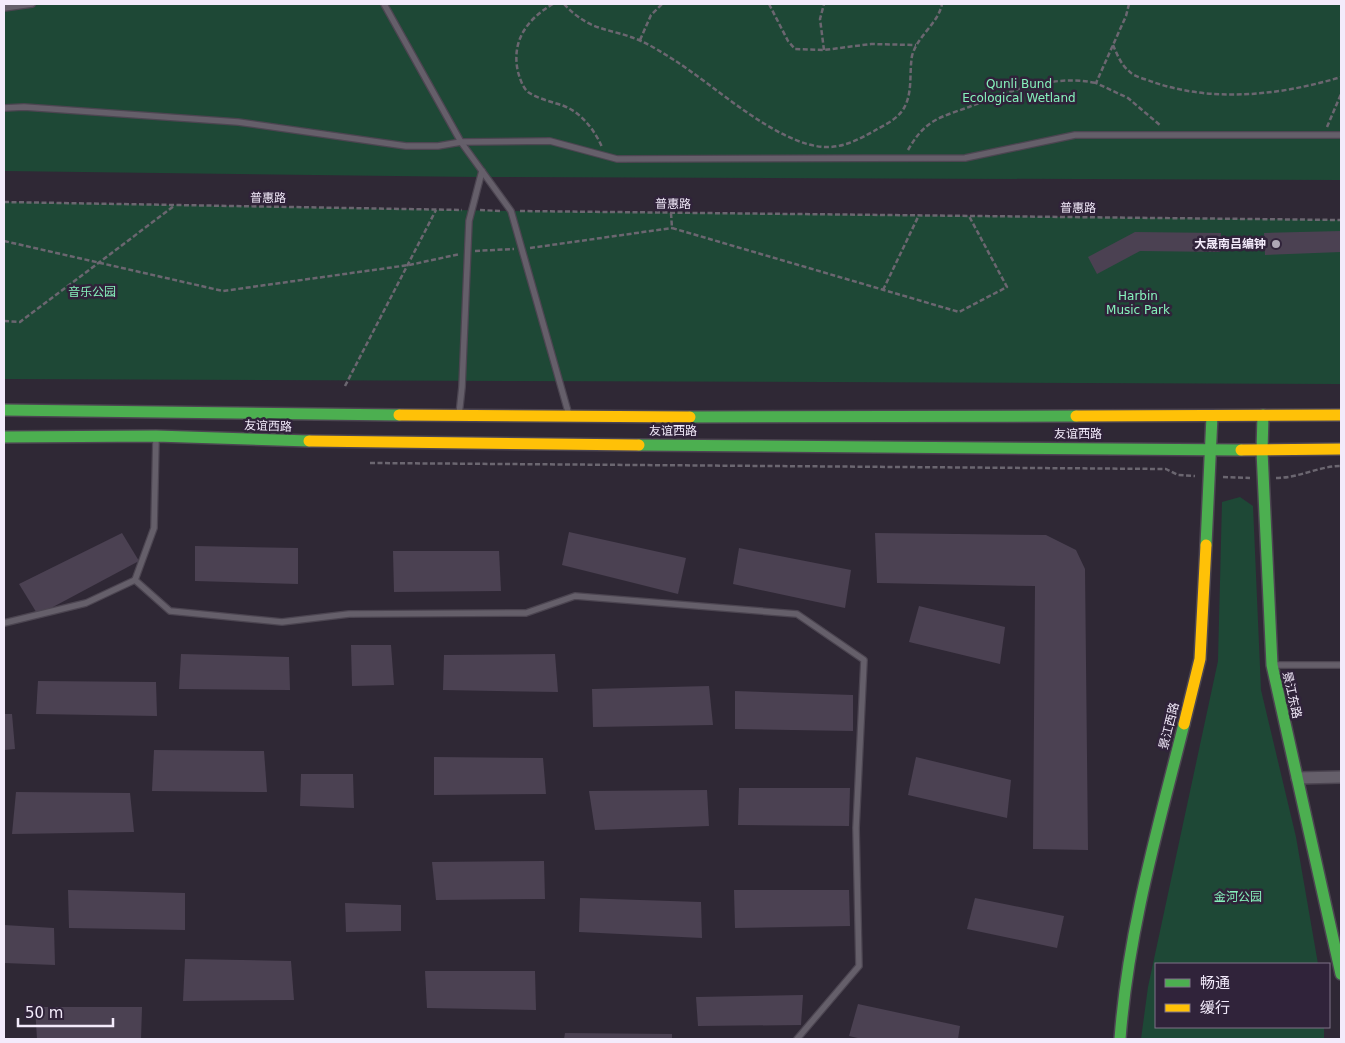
<svg xmlns="http://www.w3.org/2000/svg" width="1345" height="1043" font-family="'DejaVu Sans','Noto Sans SC',sans-serif">
	<rect width="100%" height="100%" fill="#2f2835"/>
	<!-- green -->
	<g fill="#1e4836">
		<polygon points="4,4 1341,4 1341,180 475,177 4,171"/>
		<polygon points="4,202 511,211 1341,220 1341,384 4,379"/>
		<polygon points="1240,497 1253,506 1261,690 1296,837 1318,964 1156,964 1156,1027 1324,1027 1324,1039 1141,1039 1148,987 1218,661 1222,502"/>
	</g>
	<!-- building -->
	<g fill="#4b4152">
		<polygon points="1341,231 1341,252 1265,255 1264,233"/>
		<polygon points="1135,232 1221,233 1220,252 1140,251 1097,274 1088,257"/>
		<polygon points="569,532 686,558 678,594 562,565"/>
		<polygon points="122,533 139,561 38,615 19,584"/>
		<polygon points="875,533 1046,535 1076,550 1085,569 1088,850 1033,849 1035,586 877,583"/>
		<polygon points="195,546 298,548 298,584 195,581"/>
		<polygon points="739,548 851,570 845,608 733,584"/>
		<polygon points="393,551 499,551 501,591 394,592"/>
		<polygon points="919,606 1005,627 1000,664 909,642"/>
		<polygon points="351,645 391,645 394,685 352,686"/>
		<polygon points="181,654 289,657 290,690 179,689"/>
		<polygon points="555,654 558,692 443,690 444,655"/>
		<polygon points="38,681 156,682 157,716 36,714"/>
		<polygon points="709,686 713,725 593,727 592,689"/>
		<polygon points="735,691 853,695 853,731 735,729"/>
		<polygon points="4,714 12,714 15,749 4,750"/>
		<polygon points="154,750 264,751 267,792 152,791"/>
		<polygon points="434,757 543,758 546,794 434,795"/>
		<polygon points="916,757 1011,780 1007,818 908,795"/>
		<polygon points="301,774 353,774 354,808 300,806"/>
		<polygon points="739,788 850,788 849,826 738,825"/>
		<polygon points="707,790 709,826 595,830 589,791"/>
		<polygon points="16,792 130,793 134,832 12,834"/>
		<polygon points="544,861 545,899 436,900 432,862"/>
		<polygon points="68,890 185,893 185,930 69,928"/>
		<polygon points="734,890 849,890 850,926 735,928"/>
		<polygon points="580,898 701,902 702,938 579,932"/>
		<polygon points="975,898 1064,916 1057,948 967,929"/>
		<polygon points="345,903 401,905 401,931 346,932"/>
		<polygon points="4,925 54,928 55,965 4,963"/>
		<polygon points="185,959 291,961 294,1000 183,1001"/>
		<polygon points="425,971 535,971 536,1010 427,1008"/>
		<polygon points="803,995 801,1025 698,1026 696,997"/>
		<polygon points="858,1004 960,1026 958,1039 862,1039 849,1036"/>
		<polygon points="35,1007 142,1007 141,1039 37,1039"/>
		<polygon points="565,1033 672,1034 672,1039 564,1039"/>
	</g>
	<g fill="none" stroke-linecap="round" stroke-linejoin="round">
		<!-- lane casing -->
		<g stroke="#4c4551" stroke-width="8">
			<g id="lane">
				<polyline points="384,4 461,142 511,211 569,415"/>
				<polyline points="4,8 32,4"/>
				<polyline points="4,108 24,107 238,122 406,146 438,146 461,142 550,141 617,159 965,158 1075,135 1341,135"/>
				<polyline points="459,415 462,387 469,221 482,171"/>
				<polyline points="135,580 170,611 282,622 349,614 526,613 575,596 797,614 864,660 856,828 859,966 797,1039"/>
				<polyline points="4,623 86,603 135,580 154,528 156,438"/>
				<polyline points="1274,665 1341,665"/>
			</g>
		</g>
		<!-- street casing -->
		<g stroke="#4c4551" stroke-width="14">
			<polyline id="street" points="1297,778 1341,777"/>
		</g>
		<!-- fast casing -->
		<g stroke="#4c4551" stroke-width="14">
			<g id="fast">
				<polyline points="4,410 399,415"/>
				<polyline points="1263,415 1262,451 1272,665 1341,974"/>
				<polyline points="690,417 1076,416"/>
				<polyline points="4,437 156,436 309,441"/>
				<polyline points="639,445 1241,450"/>
				<polyline points="1206,545 1212,416"/>
				<path d="M1120 1039C1128 931 1158 828 1184 724"/>
			</g>
		</g>
		<!-- slow casing -->
		<g stroke="#4c4551" stroke-width="14">
			<g id="slow">
				<polyline points="399,415 690,417"/>
				<polyline points="1076,416 1341,415"/>
				<polyline points="309,441 639,445"/>
				<polyline points="1241,450 1341,449"/>
				<polyline points="1184,724 1200,659 1206,545"/>
			</g>
		</g>
		<!-- path -->
		<g stroke="#6b6670" stroke-width="2.5" stroke-dasharray="5 2.5" stroke-linecap="butt">
			<path d="M553 4C527 19 511 41 518 72 520 79 523 88 528 92 538 99 553 102 564 106 582 113 595 131 602 147"/>
			<path d="M564 4C591 33 609 27 641 41 652 46 663 53 674 60 714 85 776 144 824 147 842 148 858 140 874 131 884 125 897 120 904 108 913 92 909 73 912 56 917 36 938 24 942 4"/>
			<polyline points="769,4 788,41 795,49 824,50 871,44 916,45"/>
			<polyline points="1129,4 1126,16 1096,83 1128,98 1161,126"/>
			<polyline points="640,40 651,15 662,4"/>
			<path d="M1113 45C1117 54 1121 65 1129 71 1134 77 1146 79 1153 82 1213 103 1282 95 1341 77"/>
			<polyline points="824,50 820,19 824,4"/>
			<polyline points="1327,127 1341,94"/>
			<path d="M908 150C915 138 922 128 934 121 944 115 958 111 969 107 1009 91 1053 74 1096 83"/>
			<polyline points="4,202 462,210"/>
			<polyline points="480,210 500,211"/>
			<polyline points="520,211 1341,220"/>
			<polyline points="671,213 672,228 959,312 1007,287 969,216"/>
			<polyline points="4,241 223,291 409,265 460,254"/>
			<polyline points="530,248 672,228"/>
			<polyline points="475,251 514,249"/>
			<polyline points="883,290 919,215"/>
			<polyline points="4,321 20,322 174,206"/>
			<polyline points="345,386 436,210"/>
			<polyline points="370,463 1166,469 1178,475 1195,476"/>
			<polyline points="1223,477 1250,478"/>
			<path d="M1276 478C1299 478 1319 466 1341 466"/>
		</g>
		<!-- lane -->
		<use href="#lane" stroke="#655f6a" stroke-width="5.5"/>
		<!-- street -->
		<use href="#street" stroke="#655f6a" stroke-width="11"/>
		<!-- fast -->
		<use href="#fast" stroke="#4caf50" stroke-width="11"/>
		<!-- slow -->
		<use href="#slow" stroke="#ffc107" stroke-width="11"/>
	</g>
	<!-- markers -->
	<circle fill="#aea7b6" stroke="#30233a" stroke-width="2" cx="1276" cy="244" r="5"/>
	<g text-anchor="middle" stroke-width="5" stroke-linejoin="round" paint-order="stroke">
		<!-- park labels -->
		<g font-size="12" fill="#86f2bc" stroke="#30233a">
			<text x="1019" y="88">Qunli Bund<tspan x="1019" dy="14">Ecological Wetland</tspan></text>
			<text x="92" y="296">音乐公园</text>
			<text x="1138" y="300">Harbin<tspan x="1138" dy="14">Music Park</tspan></text>
			<text x="1238" y="901">金河公园</text>
		</g>
		<!-- street labels -->
		<g font-size="12" fill="#f3ebfb" stroke="#30233a">
			<text transform="translate(268 198) rotate(1)" y="4">普惠路</text>
			<text transform="translate(673 204) rotate(1)" y="4">普惠路</text>
			<text transform="translate(1078 208) rotate(1)" y="4">普惠路</text>
			<text transform="translate(268 426) rotate(2)" y="4">友谊西路</text>
			<text x="673" y="435">友谊西路</text>
			<text x="1078" y="438">友谊西路</text>
			<text transform="translate(1292 695) rotate(77)" y="4">景江东路</text>
			<text transform="translate(1169 726) rotate(-76)" y="4">景江西路</text>
		</g>
		<!-- poi labels -->
		<g font-size="12" font-weight="bold" fill="#f3ebfb" stroke="#30233a" text-anchor="end">
			<text x="1266" y="248">大晟南吕编钟</text>
		</g>
	</g>
	<!-- border -->
	<rect width="1345" height="1043" fill="none" stroke="#f3ebfb" stroke-width="10"/>
	<!-- legend -->
	<rect x="1155" y="963" width="175" height="65" fill="#30233a" stroke="#7e7387"/>
	<rect x="1165" y="979" width="25" height="8" fill="#4caf50" stroke="#7e7387"/>
	<text x="1200" y="988" font-size="15" fill="#f3ebfb">畅通</text>
	<rect x="1165" y="1004" width="25" height="8" fill="#ffc107" stroke="#7e7387"/>
	<text x="1200" y="1013" font-size="15" fill="#f3ebfb">缓行</text>
	<!-- scale -->
	<path d="M18 1018v8h95v-8" fill="none" stroke="#f3ebfb" stroke-width="2.5"/>
	<text x="25" y="1018" font-size="15" fill="#f3ebfb" stroke="#30233a" stroke-width="4" paint-order="stroke">50 m</text>
</svg>
